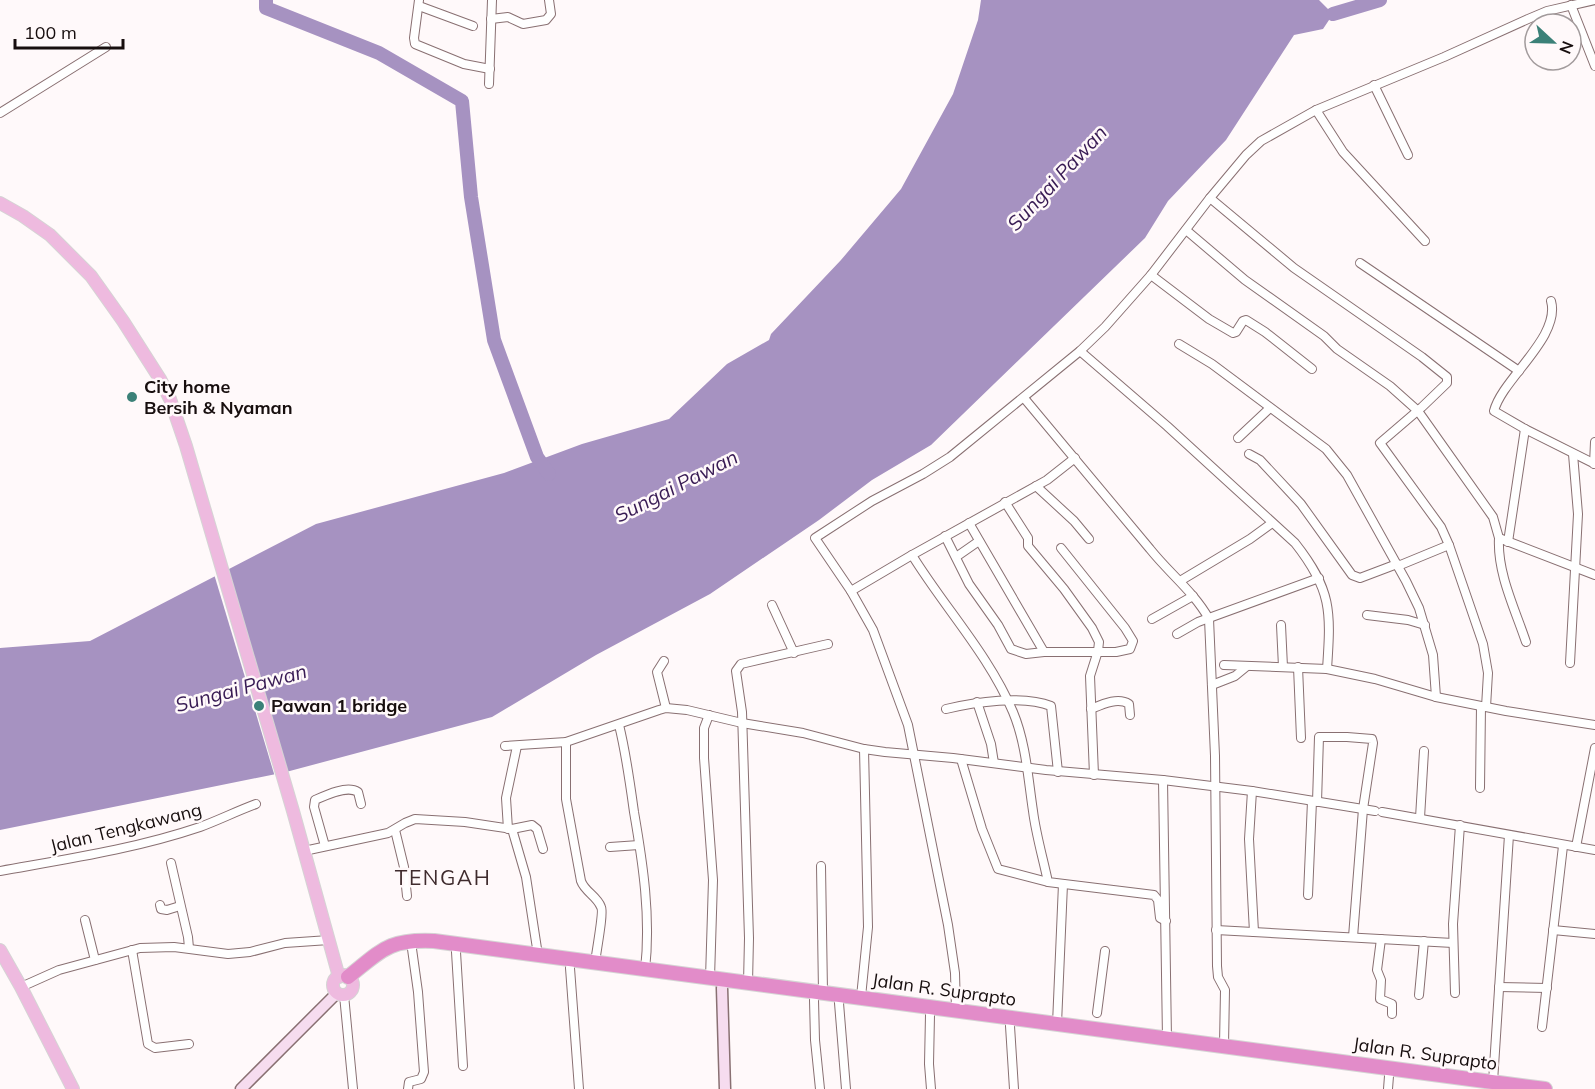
<svg xmlns="http://www.w3.org/2000/svg" width="1595" height="1089" font-family="Mulish,sans-serif">
	<rect width="100%" height="100%" fill="#fff9fa"/>
	<!-- water -->
	<polygon fill="#a692c1" points="981,0 1319,0 1333,14 1323,29 1294,35 1226,140 1168,201 1145,238 931,445 872,480 819,520 710,594 596,655 492,717 286,772 0,830 0,648 90,641 316,524 504,473 582,444 669,419 727,364 769,340 771,334 841,260 901,189 953,94 978,20"/>
	<!-- pier -->
	<polygon fill="#fff9fa" points="224,569 285,775 275,777 214,574"/>
	<g fill="none" stroke-linecap="round" stroke-linejoin="round">
		<!-- river -->
		<g stroke="#a692c1" stroke-width="14">
			<polyline points="266,0 266,8 379,53 462,101 471,197 494,340 537,457 549,474"/>
			<polyline points="1333,14 1380,0"/>
		</g>
		<!-- street casing -->
		<g stroke="#897072" stroke-width="10">
			<g id="street">
				<polyline points="419,0 414,38 415,44 464,64 490,69"/>
				<polyline points="1571,5 1595,66"/>
				<polyline points="419,6 473,26"/>
				<polyline points="491,19 508,17 523,24 546,20 551,14 549,0"/>
				<polyline points="489,84 492,0"/>
				<polyline points="1374,85 1408,155"/>
				<polyline points="1316,110 1343,152 1425,241"/>
				<polyline points="0,113 106,47"/>
				<polyline points="1210,198 1294,268 1422,357 1447,377 1447,383 1422,407 1380,443 1441,527 1449,545 1398,566"/>
				<polyline points="1186,230 1245,280 1324,336 1337,349 1390,386 1418,411 1493,517 1499,538"/>
				<polyline points="1360,263 1519,371"/>
				<polyline points="1151,275 1209,319 1233,333 1236,332 1243,321 1246,320 1265,332 1312,369"/>
				<path d="M1551 301C1561 337 1502 379 1494 411L1525 429 1595 464"/>
				<polyline points="1179,344 1212,364 1326,449 1347,475 1406,581 1419,608 1433,655 1436,697"/>
				<path d="M1080 351 1167 426 1295 543C1332 590 1331 611 1327 669"/>
				<path d="M1024 398C1066 448 1108 498 1150 549 1169 573 1194 592 1209 619L1215 756 1217 966 1218 977 1225 990 1224 1045"/>
				<polyline points="1238,438 1270,408"/>
				<polyline points="1249,454 1260,460 1301,504 1352,575 1360,578 1397,564"/>
				<polyline points="1594,464 1595,442"/>
				<polyline points="1036,486 1074,521 1089,539"/>
				<polyline points="1005,502 1028,538 1028,546 1064,589 1092,628 1099,642 1098,651 1090,676 1094,775"/>
				<polyline points="969,523 1044,652 1116,652 1130,649 1133,641 1125,628 1061,548"/>
				<polyline points="945,536 969,584 998,625 1011,649 1026,654 1044,652"/>
				<polyline points="1508,542 1525,429"/>
				<polyline points="1449,545 1483,644 1488,673 1486,707"/>
				<path d="M912 555C944 607 989 655 1013 712 1026 743 1028 778 1033 811 1036 835 1043 858 1048 882L1154 895 1158 900 1160 918 1166 921"/>
				<polyline points="956,557 979,541"/>
				<polyline points="1180,581 1250,539 1272,523"/>
				<polyline points="851,591 912,555 1047,480 1075,458"/>
				<polyline points="772,605 794,653"/>
				<polyline points="1367,615 1408,620 1425,625"/>
				<polyline points="1152,619 1193,596"/>
				<polyline points="1281,625 1283,667"/>
				<polyline points="1177,634 1198,622 1319,578"/>
				<path d="M1526 642C1515 609 1497 573 1499 538L1595 575"/>
				<polyline points="664,661 657,672 666,708"/>
				<polyline points="1570,663 1578,514 1573,454"/>
				<polyline points="1224,665 1327,669 1375,679 1436,697 1506,711 1595,725"/>
				<polyline points="1298,667 1301,738"/>
				<polyline points="1212,685 1235,676 1246,667"/>
				<polyline points="977,702 991,744 994,763"/>
				<path d="M946 709C975 702 1023 695 1051 706L1058 772"/>
				<path d="M1091 709C1103 704 1118 697 1129 704L1130 715"/>
				<polyline points="709,715 704,728 704,758 713,880 710,978"/>
				<path d="M619 725C626 753 630 783 634 812 643 864 651 917 645 970"/>
				<path d="M566 742V799L581 881C585 892 597 896 601 907 604 912 596 953 595 963"/>
				<polyline points="505,746 566,742 659,710 666,708 687,710 742,723 803,733 864,749 885,752 953,758 1046,770 1163,780 1252,791 1375,811"/>
				<polyline points="961,759 982,829 998,869 1048,882"/>
				<polyline points="1163,780 1167,1039"/>
				<polyline points="1480,788 1481,706"/>
				<polyline points="1252,791 1249,839 1254,932"/>
				<polyline points="1317,802 1319,737 1347,737 1372,739 1373,743 1363,809 1353,937"/>
				<polyline points="1382,812 1595,850"/>
				<polyline points="1420,818 1424,751"/>
				<polyline points="508,829 506,798 517,746"/>
				<polyline points="512,829 526,877 538,955"/>
				<polyline points="395,830 404,867 407,896"/>
				<path d="M325 846 314 807 315 800C326 795 347 785 358 792L361 804"/>
				<polyline points="610,847 639,845"/>
				<polyline points="1576,847 1595,748"/>
				<polyline points="304,851 388,833 405,823 415,819 465,822 512,829 532,825 537,829 543,849"/>
				<polyline points="171,863 188,937 189,948"/>
				<polyline points="821,866 823,992"/>
				<path d="M0 871C67 859 135 849 200 827 219 820 237 811 256 804"/>
				<polyline points="1308,895 1312,801"/>
				<polyline points="160,905 161,909 167,910 180,906"/>
				<polyline points="85,920 95,960"/>
				<polyline points="1216,930 1453,943"/>
				<polyline points="1553,930 1595,934"/>
				<polyline points="1381,939 1377,970 1381,980 1380,999 1392,1004 1392,1014"/>
				<polyline points="132,950 148,1044 155,1048 189,1044"/>
				<polyline points="456,952 463,1066"/>
				<polyline points="570,968 579,1089"/>
				<polyline points="748,983 749,938 742,712 736,671 741,664 828,644"/>
				<polyline points="21,987 59,970 140,948 174,947 228,954 250,952 285,943 329,940"/>
				<polyline points="1499,987 1547,988"/>
				<polyline points="1455,993 1453,924 1460,825"/>
				<polyline points="344,995 353,1089"/>
				<polyline points="1419,995 1424,941"/>
				<polyline points="861,997 868,927 864,749"/>
				<polyline points="814,1000 815,1040 820,1089"/>
				<polyline points="839,1003 846,1089"/>
				<polyline points="956,1010 955,973 948,925 908,725 873,630 851,591 815,538 872,501 923,474 950,457 1080,351 1105,327 1151,275 1210,198 1246,155 1261,141 1316,110 1444,57 1528,19 1547,11 1595,0"/>
				<polyline points="1097,1013 1105,951"/>
				<polyline points="930,1015 929,1064 931,1089"/>
				<polyline points="1057,1024 1063,884"/>
				<polyline points="1010,1026 1014,1089"/>
				<polyline points="1542,1027 1563,846"/>
				<polyline points="1493,1082 1509,835"/>
				<polyline points="408,1089 409,1082 421,1079 424,1072 418,992 412,949"/>
				<polyline points="1388,1089 1389,1076"/>
			</g>
		</g>
		<!-- secondary casing -->
		<g stroke="#897072" stroke-width="13">
			<g id="secondary">
				<polyline points="722,988 725,1089"/>
				<polyline points="241,1089 337,993"/>
			</g>
		</g>
		<!-- primary casing -->
		<g stroke="#d5d4d4" stroke-width="14">
			<g id="primary">
				<polyline points="0,203 23,216 50,235 91,276 123,321 160,379 170,399 186,446 293,811 339,977"/>
				<polyline points="0,950 21,987 73,1089"/>
				<circle cx="343" cy="985" r="10"/>
			</g>
		</g>
		<!-- highway casing -->
		<g stroke="#d5d4d4" stroke-width="16">
			<path id="highway" d="M348 977C382 950 388 939 434 941L1545 1089"/>
		</g>
		<!-- street -->
		<use href="#street" stroke="#fff" stroke-width="8"/>
		<!-- secondary -->
		<use href="#secondary" stroke="#f6dcef" stroke-width="10"/>
		<!-- primary -->
		<use href="#primary" stroke="#eebadf" stroke-width="12"/>
		<!-- highway -->
		<use href="#highway" stroke="#e28cc9" stroke-width="14"/>
	</g>
	<!-- markers -->
	<g fill="#3b8178" stroke="#fff9fa" stroke-width="2">
		<circle cx="132" cy="397" r="6"/>
		<circle cx="259" cy="706" r="6"/>
	</g>
	<g text-anchor="middle" stroke-width="5" stroke-linejoin="round" paint-order="stroke">
		<!-- poi labels -->
		<g font-size="18" font-weight="bold" fill="#170e0e" stroke="#fff9fa" text-anchor="start">
			<text x="144" y="393">City home<tspan x="144" dy="21">Bersih &amp; Nyaman</tspan></text>
			<text x="271" y="712">Pawan 1 bridge</text>
		</g>
		<!-- street labels -->
		<g font-size="18" fill="#170e0e" stroke="#fff9fa">
			<text transform="translate(126 828) rotate(-14)" y="6">Jalan Tengkawang</text>
			<text transform="translate(944 990) rotate(8)" y="6">Jalan R. Suprapto</text>
			<text transform="translate(1425 1054) rotate(8)" y="6">Jalan R. Suprapto</text>
		</g>
		<!-- water labels -->
		<g font-size="20" font-style="italic" fill="#381b54" stroke="#fff9fa">
			<text transform="translate(1057 178) rotate(-47)" y="7">Sungai Pawan</text>
			<text transform="translate(676 486) rotate(-27)" y="7">Sungai Pawan</text>
			<text transform="translate(241 688) rotate(-15)" y="7">Sungai Pawan</text>
		</g>
		<!-- quarter labels -->
		<g font-size="21" letter-spacing="1.5" fill="#3f2b2d" stroke="#fff9fa">
			<text x="443" y="885">TENGAH</text>
		</g>
	</g>
	<!-- north arrow -->
	<g transform="translate(1553 42) rotate(112)"><circle r="28" fill="#fff9fa" stroke="#a29b9c" stroke-width="1.5"/>
	<path d="M0-4.5L10 22L0 15L-10 22Z" fill="#3b8178"/>
	<text y="-9" font-size="16" font-weight="bold" text-anchor="middle" fill="#170e0e">N</text>
	</g>
	<!-- scale -->
	<path d="M15 39v9h108v-9" fill="none" stroke="#170e0e" stroke-width="3"/>
	<text x="24" y="39" font-size="18" fill="#170e0e" stroke="#fff9fa" stroke-width="4.5" paint-order="stroke">100 m</text>
</svg>
